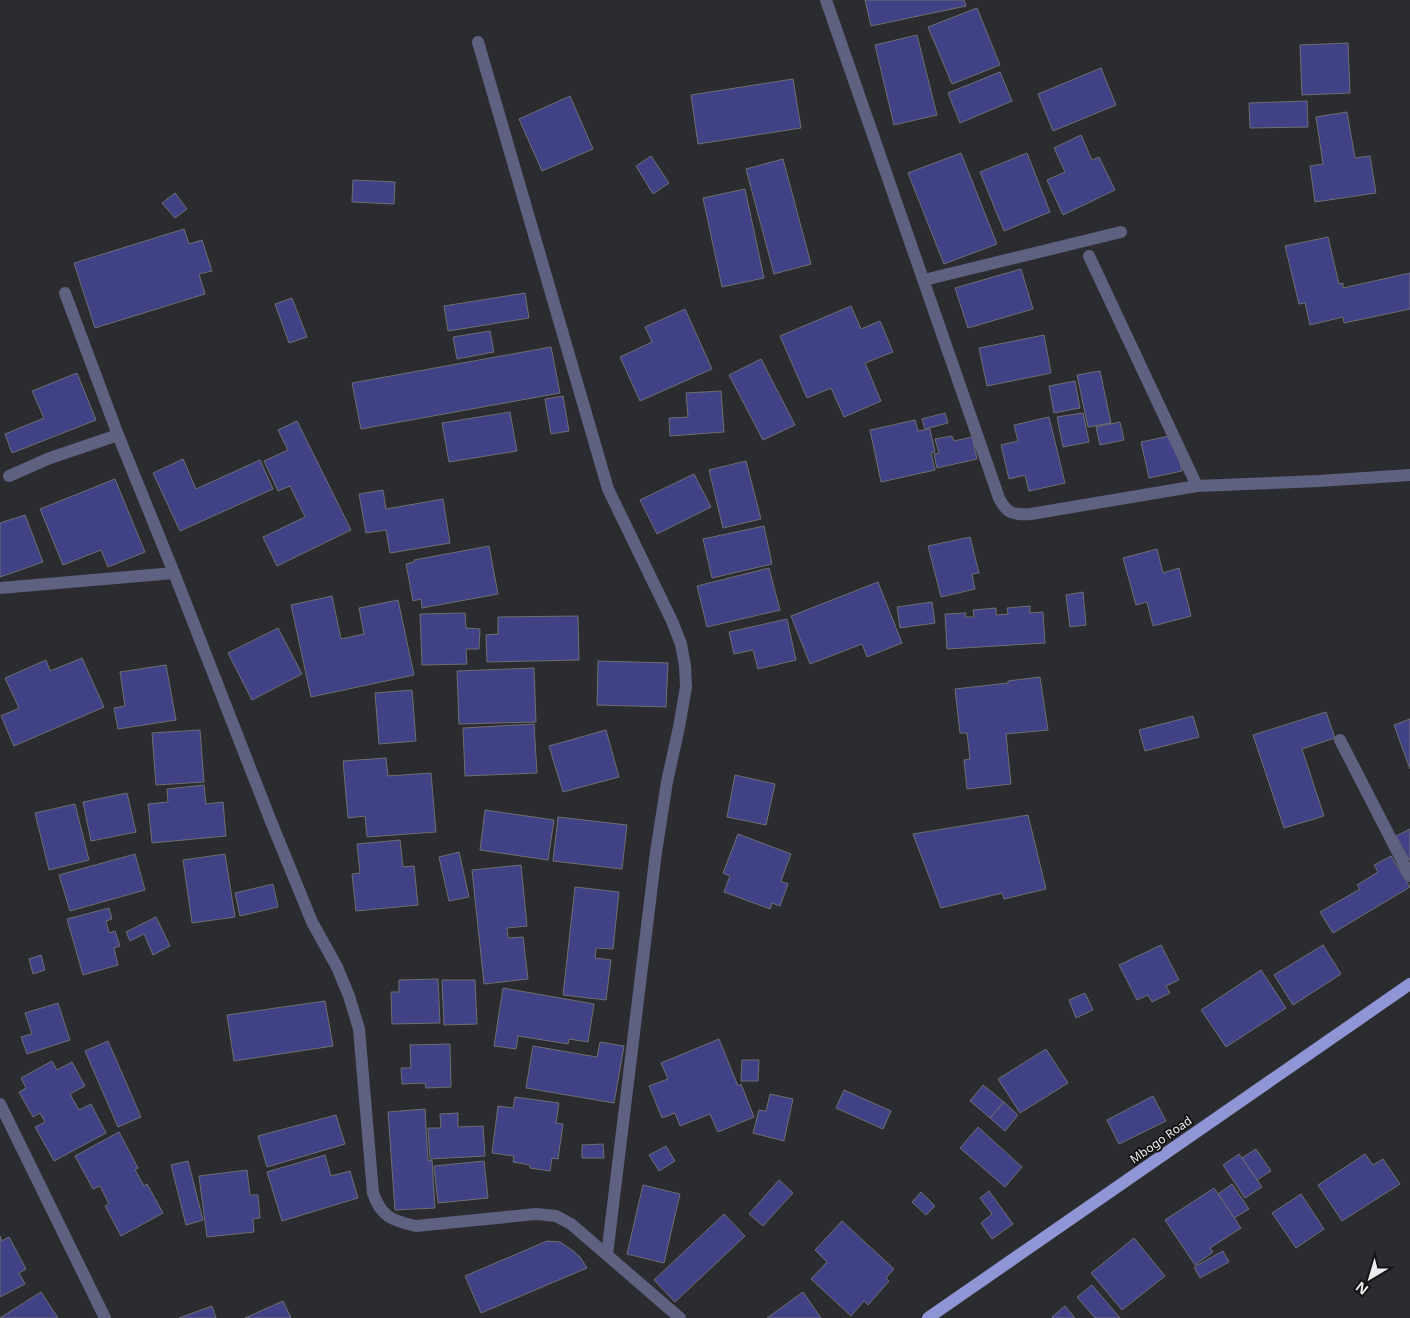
<svg xmlns="http://www.w3.org/2000/svg" width="1410" height="1318" font-family="'Noto Sans',sans-serif">
	<rect width="100%" height="100%" fill="#2b2c2f"/>
	<!-- building -->
	<g fill="#414185" stroke="#6e6e72">
		<polygon points="865,0 964,0 966,6 871,26"/>
		<polygon points="977,8 1000,65 952,84 928,27"/>
		<polygon points="917,35 937,115 894,125 875,45"/>
		<polygon points="1348,43 1350,93 1302,95 1300,45"/>
		<polygon points="1101,68 1116,105 1053,131 1038,94"/>
		<polygon points="1000,72 1012,101 960,123 948,93"/>
		<polygon points="793,79 801,128 698,144 691,95"/>
		<polygon points="570,96 593,149 542,171 519,119"/>
		<polygon points="1307,101 1308,127 1250,128 1249,103"/>
		<polygon points="1347,112 1355,158 1370,156 1376,193 1315,202 1310,166 1323,164 1316,117"/>
		<polygon points="1081,135 1092,160 1099,157 1115,190 1063,215 1047,180 1065,172 1054,148"/>
		<polygon points="961,153 997,244 944,264 908,173"/>
		<polygon points="1027,153 1050,212 1004,231 980,172"/>
		<polygon points="651,156 669,183 653,194 636,166"/>
		<polygon points="783,159 811,264 774,274 746,169"/>
		<polygon points="353,180 395,182 394,204 352,202"/>
		<polygon points="745,189 764,278 722,287 703,198"/>
		<polygon points="175,193 187,209 175,218 162,203"/>
		<polygon points="184,229 189,244 202,240 212,271 199,274 205,294 95,328 74,263"/>
		<polygon points="1328,237 1339,284 1343,283 1343,288 1410,273 1410,309 1344,323 1343,317 1310,325 1305,303 1299,304 1285,246"/>
		<polygon points="1021,269 1033,309 968,328 955,288"/>
		<polygon points="525,293 529,318 448,331 444,306"/>
		<polygon points="292,298 307,337 289,343 275,304"/>
		<polygon points="851,306 861,329 880,321 893,352 865,363 881,401 844,417 831,388 807,398 780,336"/>
		<polygon points="685,309 712,369 640,401 620,357 652,342 645,327"/>
		<polygon points="490,331 494,352 457,359 453,337"/>
		<polygon points="1044,335 1051,373 987,386 979,348"/>
		<polygon points="551,347 560,393 361,429 352,383"/>
		<polygon points="761,359 795,425 763,440 729,375"/>
		<polygon points="1100,371 1111,423 1088,427 1077,375"/>
		<polygon points="77,373 96,420 12,453 5,434 44,418 32,391"/>
		<polygon points="1075,381 1080,408 1054,413 1049,386"/>
		<polygon points="721,391 724,432 670,436 669,418 688,417 686,393"/>
		<polygon points="563,396 569,431 551,434 545,399"/>
		<polygon points="510,412 517,451 449,462 442,423"/>
		<polygon points="945,413 948,423 925,429 922,419"/>
		<polygon points="1083,413 1089,442 1063,447 1057,417"/>
		<polygon points="1049,417 1065,483 1029,491 1025,475 1009,479 1001,445 1018,441 1014,425"/>
		<polygon points="915,420 918,431 930,429 935,452 931,453 935,470 881,482 870,430"/>
		<polygon points="297,421 351,530 277,566 263,537 305,517 290,486 278,491 264,461 288,450 278,430"/>
		<polygon points="1120,422 1124,440 1100,445 1096,427"/>
		<polygon points="1174,435 1182,471 1149,478 1141,442"/>
		<polygon points="952,436 954,441 972,437 977,459 937,468 934,454 939,453 935,439"/>
		<polygon points="183,459 196,489 260,460 273,489 180,531 153,473"/>
		<polygon points="746,461 761,519 723,528 709,470"/>
		<polygon points="694,474 711,507 657,534 640,500"/>
		<polygon points="115,479 145,552 108,567 101,550 63,565 40,509"/>
		<polygon points="383,490 386,509 443,499 450,543 390,553 386,530 366,533 359,494"/>
		<polygon points="25,515 43,562 0,577 0,523"/>
		<polygon points="764,526 772,564 712,578 703,539"/>
		<polygon points="970,537 979,573 972,574 975,589 941,597 928,546"/>
		<polygon points="489,546 498,594 422,608 421,599 413,601 406,564 414,562 414,560"/>
		<polygon points="1157,549 1163,573 1179,568 1191,616 1153,626 1147,602 1136,605 1123,558"/>
		<polygon points="769,568 780,610 707,627 697,586"/>
		<polygon points="878,582 902,643 867,657 862,644 810,664 791,616"/>
		<polygon points="1083,592 1086,625 1070,627 1066,595"/>
		<polygon points="332,596 341,639 364,634 359,608 398,600 414,675 311,697 291,605"/>
		<polygon points="932,602 935,623 900,628 897,607"/>
		<polygon points="1030,606 1030,613 1043,612 1045,643 947,649 945,614 966,613 965,617 974,617 973,610 996,608 996,615 1008,614 1007,608"/>
		<polygon points="465,613 466,628 480,629 479,649 466,649 467,664 422,665 420,614"/>
		<polygon points="578,616 579,660 487,662 486,635 498,634 498,617"/>
		<polygon points="787,619 796,660 758,669 753,650 734,654 729,632"/>
		<polygon points="278,628 302,674 252,700 228,653"/>
		<polygon points="82,658 104,707 14,746 1,716 19,708 5,678 46,660 50,671"/>
		<polygon points="598,661 668,663 666,707 597,705"/>
		<polygon points="166,665 176,720 118,729 114,708 125,706 120,672"/>
		<polygon points="534,668 536,722 459,724 457,671"/>
		<polygon points="1040,677 1048,730 1006,734 1011,784 967,789 964,760 970,759 967,733 960,733 955,689 1008,683 1008,681"/>
		<polygon points="412,690 416,741 379,744 375,693"/>
		<polygon points="1326,712 1335,738 1302,749 1324,816 1284,828 1253,735"/>
		<polygon points="1193,716 1199,737 1145,751 1139,730"/>
		<polygon points="1410,719 1410,769 1394,725"/>
		<polygon points="534,724 537,773 465,776 463,728"/>
		<polygon points="200,730 204,782 156,785 152,733"/>
		<polygon points="606,730 619,777 563,792 549,746"/>
		<polygon points="386,758 388,776 431,773 436,832 367,837 365,816 348,818 343,761"/>
		<polygon points="735,775 775,784 766,825 727,817"/>
		<polygon points="204,785 206,804 223,802 226,836 152,843 148,804 168,802 167,789"/>
		<polygon points="127,793 136,832 91,841 83,802"/>
		<polygon points="75,804 89,860 49,870 35,813"/>
		<polygon points="485,810 554,820 548,860 480,850"/>
		<polygon points="1028,815 1046,889 1004,899 1002,893 941,908 913,834"/>
		<polygon points="558,817 627,825 622,869 553,861"/>
		<polygon points="1410,829 1410,860 1409,860 1396,836"/>
		<polygon points="738,834 791,854 781,881 788,884 780,906 772,903 770,909 724,892 730,876 723,873"/>
		<polygon points="400,840 403,867 414,866 418,905 356,911 352,874 360,873 357,844"/>
		<polygon points="459,852 469,897 449,901 439,857"/>
		<polygon points="135,854 145,890 70,911 59,875"/>
		<polygon points="225,854 235,917 192,923 183,860"/>
		<polygon points="1391,856 1410,887 1333,933 1320,912 1360,889 1357,885 1378,872 1374,865"/>
		<polygon points="521,865 527,926 507,928 508,938 523,937 528,979 484,984 472,870"/>
		<polygon points="273,884 278,907 240,916 235,893"/>
		<polygon points="575,887 619,892 613,949 596,948 595,958 611,960 606,1000 563,995"/>
		<polygon points="109,908 112,919 106,921 109,933 115,931 120,946 114,948 118,965 83,975 67,919"/>
		<polygon points="156,917 170,946 153,955 144,934 130,941 126,932"/>
		<polygon points="1161,945 1179,980 1166,986 1170,993 1152,1002 1148,995 1137,1000 1119,965"/>
		<polygon points="1323,945 1341,974 1293,1005 1274,975"/>
		<polygon points="41,955 45,970 33,974 29,959"/>
		<polygon points="1261,970 1286,1008 1226,1047 1201,1010"/>
		<polygon points="438,979 440,1023 392,1024 391,992 399,992 399,980"/>
		<polygon points="442,980 475,980 477,1024 444,1025"/>
		<polygon points="503,988 594,1004 588,1042 569,1039 568,1044 518,1036 516,1049 494,1046"/>
		<polygon points="1085,993 1093,1010 1076,1018 1069,1000"/>
		<polygon points="325,1001 333,1046 234,1061 227,1015"/>
		<polygon points="58,1003 70,1040 27,1054 21,1037 32,1034 25,1013"/>
		<polygon points="719,1039 738,1086 741,1084 754,1117 718,1132 710,1114 680,1126 675,1113 662,1118 649,1086 668,1079 661,1063"/>
		<polygon points="108,1041 141,1117 118,1127 85,1051"/>
		<polygon points="600,1042 624,1046 614,1103 526,1088 533,1046 597,1057"/>
		<polygon points="450,1044 451,1087 426,1088 425,1083 402,1084 401,1068 411,1068 410,1045"/>
		<polygon points="1046,1049 1068,1083 1020,1113 998,1079"/>
		<polygon points="742,1060 759,1060 758,1081 741,1081"/>
		<polygon points="52,1061 57,1070 72,1062 85,1086 70,1094 79,1110 91,1104 106,1133 54,1161 35,1127 45,1122 40,1113 33,1117 19,1092 26,1088 21,1078"/>
		<polygon points="983,1085 1004,1102 990,1118 970,1101"/>
		<polygon points="844,1090 891,1111 883,1129 836,1108"/>
		<polygon points="770,1094 793,1099 784,1141 753,1133 759,1110 766,1111"/>
		<polygon points="1153,1096 1166,1121 1119,1144 1107,1120"/>
		<polygon points="515,1097 559,1103 556,1123 563,1124 558,1159 552,1158 550,1171 530,1168 530,1165 513,1162 514,1156 492,1153 498,1106 513,1108"/>
		<polygon points="1004,1102 1018,1115 1005,1131 990,1118"/>
		<polygon points="425,1109 428,1161 432,1160 435,1208 395,1210 388,1112"/>
		<polygon points="458,1113 458,1127 483,1126 485,1156 430,1159 428,1128 441,1128 440,1114"/>
		<polygon points="336,1115 345,1144 267,1167 258,1136"/>
		<polygon points="978,1127 1022,1167 1005,1187 960,1148"/>
		<polygon points="119,1132 138,1168 135,1170 144,1186 147,1184 163,1213 121,1236 105,1206 109,1204 100,1186 93,1189 75,1156"/>
		<polygon points="603,1144 604,1158 582,1158 582,1145"/>
		<polygon points="666,1146 675,1161 659,1171 649,1155"/>
		<polygon points="1256,1149 1271,1171 1257,1180 1242,1158"/>
		<polygon points="1239,1154 1262,1187 1245,1198 1223,1165"/>
		<polygon points="1365,1154 1373,1165 1383,1159 1400,1184 1342,1221 1318,1185"/>
		<polygon points="325,1155 331,1176 350,1171 358,1198 282,1221 267,1172"/>
		<polygon points="188,1161 203,1220 186,1225 171,1165"/>
		<polygon points="484,1161 488,1198 438,1203 434,1166"/>
		<polygon points="247,1170 250,1195 258,1195 260,1218 253,1219 254,1232 207,1237 199,1176"/>
		<polygon points="779,1180 793,1193 763,1226 749,1214"/>
		<polygon points="1232,1184 1249,1209 1234,1218 1218,1194"/>
		<polygon points="643,1185 680,1194 664,1263 627,1254"/>
		<polygon points="1214,1188 1241,1228 1210,1248 1213,1252 1195,1265 1165,1220"/>
		<polygon points="989,1191 1013,1224 992,1239 981,1223 992,1214 980,1198"/>
		<polygon points="921,1192 935,1206 926,1215 912,1202"/>
		<polygon points="1301,1194 1324,1229 1296,1248 1272,1213"/>
		<polygon points="724,1214 745,1236 675,1302 654,1280"/>
		<polygon points="842,1221 894,1269 886,1278 889,1281 868,1305 864,1301 851,1316 811,1279 827,1262 815,1250"/>
		<polygon points="0,1236 2,1241 9,1237 26,1269 19,1273 25,1284 0,1297"/>
		<polygon points="1134,1238 1165,1276 1122,1310 1091,1273"/>
		<polygon points="547,1241 560,1242 572,1250 580,1257 587,1268 481,1313 465,1276"/>
		<polygon points="1223,1251 1229,1262 1200,1278 1194,1267"/>
		<polygon points="1092,1285 1120,1318 1095,1318 1077,1297"/>
		<polygon points="41,1292 58,1318 0,1318"/>
		<polygon points="803,1292 821,1318 767,1318"/>
		<polygon points="283,1301 291,1318 245,1318"/>
		<polygon points="212,1306 216,1318 179,1318"/>
		<polygon points="1065,1306 1075,1318 1053,1318 1052,1317"/>
	</g>
	<g fill="none" stroke-linecap="round" stroke-linejoin="round">
		<!-- minor -->
		<g stroke="#5f6181" stroke-width="12">
			<path d="M826 0 999 498C1007 514 1013 515 1031 514L1197 486 1319 481 1410 475"/>
			<polyline points="478,42 608,489 672,621 681,644 685,666 686,687 679,727 667,782 656,852 607,1255"/>
			<polyline points="1089,256 1197,486"/>
			<polyline points="924,280 1121,232"/>
			<path d="M65 293 118 435 174 573 270 819 312 922 337 967 349 996 359 1029 373 1193C381 1217 393 1221 416 1226L536 1214 556 1216 571 1224 680 1318"/>
			<polyline points="9,476 50,458 118,435"/>
			<polyline points="0,588 174,573"/>
			<polyline points="1340,740 1410,876"/>
			<polyline points="0,1104 105,1318"/>
		</g>
		<!-- major -->
		<polyline stroke="#9095d5" stroke-width="12" points="928,1318 1410,984"/>
	</g>
	<g text-anchor="middle" stroke-width="4" stroke-linejoin="round" paint-order="stroke">
		<!-- street labels -->
		<g font-size="12" fill="#ededef" stroke="#141416">
			<text transform="translate(1161 1140) rotate(-35)" y="4">Mbogo Road</text>
		</g>
	</g>
	<!-- north arrow -->
	<g transform="translate(1370 1278) rotate(218)" stroke="#141416" stroke-width="4" paint-order="stroke">
	<path d="M0-4L9 19L0 12L-9 19Z" fill="#ededef"/>
	<text y="-8" font-size="14" font-weight="bold" text-anchor="middle" fill="#ededef">N</text>
	</g>
</svg>
